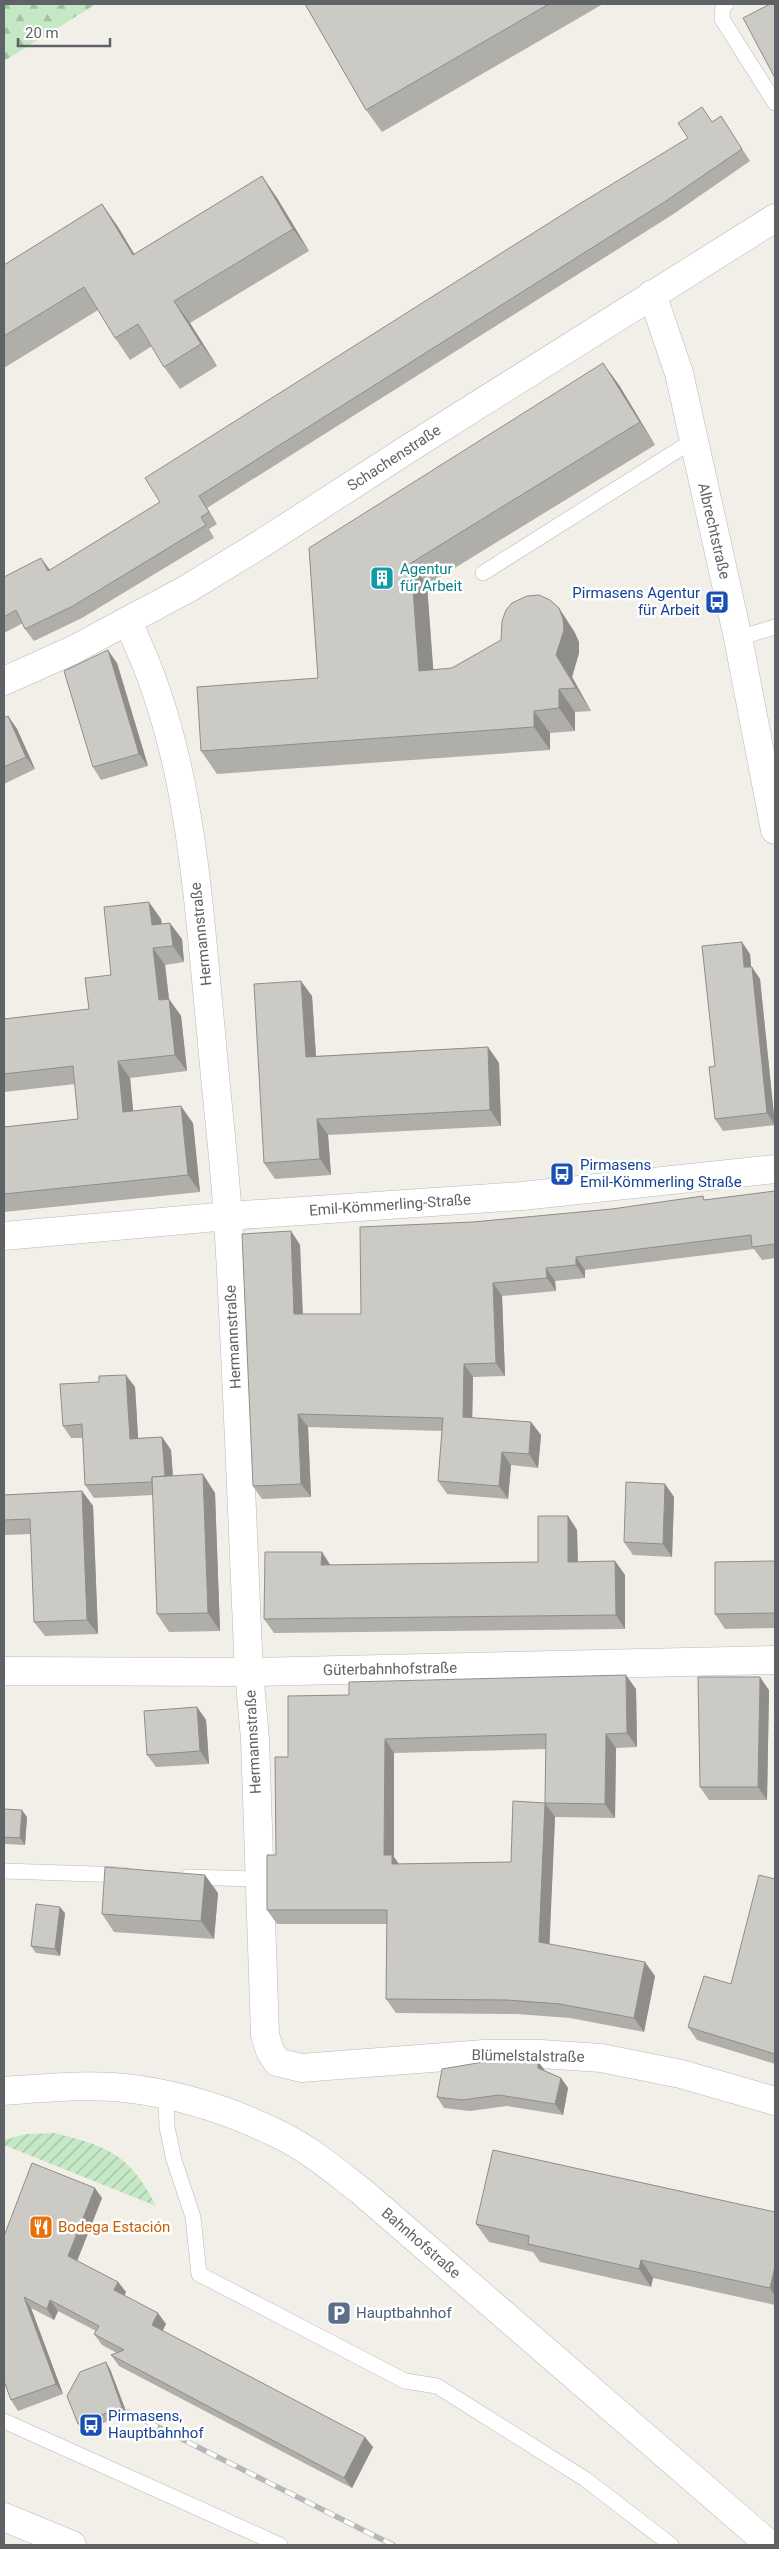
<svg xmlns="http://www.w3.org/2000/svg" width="779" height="2549" font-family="Roboto,sans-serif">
	<defs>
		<pattern id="forest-firs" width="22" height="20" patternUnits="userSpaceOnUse" patternTransform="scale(1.25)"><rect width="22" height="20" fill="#c5e8c5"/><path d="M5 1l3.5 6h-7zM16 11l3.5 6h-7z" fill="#a3c0a4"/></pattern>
		<pattern id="garden-furrows" width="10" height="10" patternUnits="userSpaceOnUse" patternTransform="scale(1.25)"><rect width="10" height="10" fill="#c5e8c5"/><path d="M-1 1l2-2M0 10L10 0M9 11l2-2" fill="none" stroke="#a3c0a4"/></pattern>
	</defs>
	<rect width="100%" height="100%" fill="#f1efe8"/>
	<!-- forest -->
	<polygon fill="url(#forest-firs)" points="4,4 96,4 4,61"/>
	<!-- garden -->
	<path fill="url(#garden-furrows)" d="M54 2133C108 2146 130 2155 156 2206L4 2145V2140L26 2134Z"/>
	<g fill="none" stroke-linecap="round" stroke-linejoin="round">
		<!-- lane casing -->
		<g stroke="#b5b8bc" stroke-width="16">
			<g id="lane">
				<polyline points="726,4 723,6 722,19 775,103"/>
				<polyline points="483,573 694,440"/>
				<polyline points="738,638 775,627"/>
				<polyline points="4,1871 125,1875"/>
				<polyline points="188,1877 259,1879"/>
				<polyline points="166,2095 167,2127 174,2160 193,2217 199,2274 405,2381 437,2386 585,2479 671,2545"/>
				<polyline points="4,2421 280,2545"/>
			</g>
		</g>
		<!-- street casing -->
		<g stroke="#b5b8bc" stroke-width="29">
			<g id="street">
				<polyline points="652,294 679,373 738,638 775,830"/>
				<path d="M127 621C191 748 197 892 211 1032 216 1094 224 1156 228 1218 237 1369 242 1521 249 1672L255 1739 265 2035 270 2051 277 2062 301 2068 484 2054H541L601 2058 681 2074 775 2101"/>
				<polyline points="4,681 73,650 187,589 261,544 411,447 775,218"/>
				<polyline points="4,1236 228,1216 522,1196 775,1169"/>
				<polyline points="4,1671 249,1672 775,1660"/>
				<polyline points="4,2517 72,2545"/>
			</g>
		</g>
		<!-- secondary casing -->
		<g stroke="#b6babf" stroke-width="29">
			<path id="secondary" d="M4 2091C44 2088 85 2084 125 2088 178 2094 232 2111 280 2135 309 2149 335 2171 361 2191L770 2545"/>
		</g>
		<!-- lane -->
		<use href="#lane" stroke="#fff" stroke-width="15"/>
		<!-- street -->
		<use href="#street" stroke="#fff" stroke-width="28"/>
		<!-- secondary -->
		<use href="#secondary" stroke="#fff" stroke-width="28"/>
		<!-- rail casing -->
		<g stroke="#b6b7b8" stroke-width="5.5">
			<polyline id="rail" points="128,2412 393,2545"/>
		</g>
		<!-- rail -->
		<use href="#rail" stroke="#fff" stroke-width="4" stroke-dasharray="11" stroke-linecap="butt"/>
	</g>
	<!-- wall -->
	<g fill="#afaea9" fill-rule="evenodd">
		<polygon points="305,4 603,4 382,132 366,110"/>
		<polygon points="721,116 750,161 672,215 207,508 217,524 209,529 214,538 82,618 34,641 25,629 23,623 4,633 4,577 50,570 160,502 688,138"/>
		<polygon points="262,176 277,198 309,251 190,323 217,366 180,389 164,367 152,346 130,360 115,338 98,310 4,368 4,265 102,204 118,227 134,254"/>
		<polygon points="619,385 655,445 427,585 433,670 452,668 501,640 574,631 579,642 579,653 572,677 591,711 575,712 575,731 550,733 550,750 217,774 201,751 318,678 309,548"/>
		<polygon points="117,663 148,766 101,780 93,767"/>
		<polygon points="8,716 17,729 35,769 4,784 4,718"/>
		<polygon points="161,919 162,924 182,939 184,962 165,965 169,999 181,1016 187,1071 130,1078 133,1111 193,1123 200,1192 4,1212 4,1127 78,1119 75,1084 4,1092 4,1019 89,1009 111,975"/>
		<polygon points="750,954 751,967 760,979 775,1125 723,1131 715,1119 715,1066"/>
		<polygon points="312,996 316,1056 488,1047 499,1063 501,1126 328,1135 331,1175 275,1179 264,1163"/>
		<polygon points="775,1191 775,1258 762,1260 754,1249 585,1270 585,1278 555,1281 556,1291 502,1296 505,1376 473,1377 472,1418 531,1422 541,1435 538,1468 511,1465 508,1499 447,1494 438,1481 442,1431 308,1427 311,1497 262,1499 253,1486 291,1231 300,1245 303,1314 361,1314 473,1222 705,1200"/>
		<polygon points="135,1387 138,1438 162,1437 171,1450 173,1476 215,1493 220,1631 169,1632 157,1614 153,1495 94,1498 85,1485 83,1438 71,1438 63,1426"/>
		<polygon points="665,1484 674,1497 672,1557 633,1555 624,1542"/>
		<polygon points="82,1491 93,1506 98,1634 45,1636 34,1622 31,1534 4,1535 4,1495"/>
		<polygon points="568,1516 577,1530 578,1562 615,1561 625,1575 625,1629 274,1633 264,1619 331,1565 538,1562"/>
		<polygon points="775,1561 775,1628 725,1629 715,1614"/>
		<path d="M636 1689 637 1747 616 1748 615 1818 555 1817 549 1944 655 1976 644 2032 570 2018 517 2014 396 2013 386 1999 387 1924H277L267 1910 276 1855 288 1757 349 1695ZM546 1749 545 1803 511 1862 399 1864 394 1857V1753Z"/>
		<polygon points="769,1690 767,1800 709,1800 700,1787"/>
		<polygon points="197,1707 206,1720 209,1764 156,1767 147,1755"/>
		<polygon points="4,1809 27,1817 25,1845 4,1844"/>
		<polygon points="775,1879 775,2064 697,2040 688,2027 731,1984"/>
		<polygon points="218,1893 214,1939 114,1932 102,1914"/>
		<polygon points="65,1913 60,1956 36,1953 31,1946"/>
		<polygon points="545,2071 561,2078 568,2088 563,2115 507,2106 470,2111 444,2108 437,2097"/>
		<polygon points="32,2163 102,2198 77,2261 118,2282 126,2292 124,2296 166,2324 162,2331 373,2447 352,2488 119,2366 111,2355 117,2353 102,2345 94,2334 96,2331 58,2311 54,2320 31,2308 63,2394 18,2411 11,2400"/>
		<polygon points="775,2212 775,2305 653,2278 651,2287 540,2262 533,2252 489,2242 476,2224"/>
		<polygon points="110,2369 127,2414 82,2431 78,2424"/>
	</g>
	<!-- shaded-wall -->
	<g fill="#8f8d8a">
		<polygon points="262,176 277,198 309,251 293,229"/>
		<polygon points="102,204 118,227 148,277 133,255"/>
		<polygon points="174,301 190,323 217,366 201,344"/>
		<polygon points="603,363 619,385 655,445 640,422"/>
		<polygon points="199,496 207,508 217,524 209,512"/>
		<polygon points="41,558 50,570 48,571"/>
		<polygon points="411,563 427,585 435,693 419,671"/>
		<polygon points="559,608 574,631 579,642 579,653 572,677 591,711 576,688 556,655"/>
		<polygon points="108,650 117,663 148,766 139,754"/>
		<polygon points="559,689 575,712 575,731 559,708"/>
		<polygon points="534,711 550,733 550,750 534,727"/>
		<polygon points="8,716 17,729 35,769 26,757"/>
		<polygon points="149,902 161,919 164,941 152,925"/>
		<polygon points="170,923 182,939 184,962 173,946"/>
		<polygon points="742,942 750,954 752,979 744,967"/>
		<polygon points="153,948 165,965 171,1017 159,1000"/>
		<polygon points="752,967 760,979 775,1125 767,1113"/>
		<polygon points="301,981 312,996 317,1072 306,1057"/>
		<polygon points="169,999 181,1016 187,1071 175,1055"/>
		<polygon points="488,1047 499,1063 501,1126 490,1110"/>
		<polygon points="118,1061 130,1078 135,1129 123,1112"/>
		<polygon points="181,1106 193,1123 200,1192 188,1175"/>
		<polygon points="317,1119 328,1135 331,1175 320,1159"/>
		<polygon points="291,1231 300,1245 303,1327 294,1314"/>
		<polygon points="576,1257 585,1270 585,1278 576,1265"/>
		<polygon points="546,1268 555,1281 556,1291 547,1278"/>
		<polygon points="493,1283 502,1296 505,1376 496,1363"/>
		<polygon points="464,1364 473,1377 472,1430 463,1417"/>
		<polygon points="126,1375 135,1387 139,1452 130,1439"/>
		<polygon points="298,1414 308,1427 311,1497 301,1484"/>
		<polygon points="531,1422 541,1435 538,1468 529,1454"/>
		<polygon points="162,1437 171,1450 174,1494 165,1481"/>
		<polygon points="502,1452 511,1465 508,1499 499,1486"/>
		<polygon points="203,1474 215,1493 220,1631 208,1613"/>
		<polygon points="665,1484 674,1497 672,1557 663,1544"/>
		<polygon points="82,1491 93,1506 98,1634 87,1620"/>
		<polygon points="568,1516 577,1530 578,1576 568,1562"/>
		<polygon points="322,1552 331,1566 321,1565"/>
		<polygon points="615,1561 625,1575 625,1629 616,1615"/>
		<polygon points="626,1675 636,1689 637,1747 627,1733"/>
		<polygon points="760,1677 769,1690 767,1800 758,1787"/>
		<polygon points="197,1707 206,1720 209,1764 200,1751"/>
		<polygon points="606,1734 616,1748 615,1818 605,1804"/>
		<polygon points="385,1739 394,1753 394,1857 402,1869 394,1866 384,1855"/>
		<polygon points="545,1803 555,1817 549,1956 539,1942"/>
		<polygon points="22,1810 27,1817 25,1845 20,1838"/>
		<polygon points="205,1875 218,1893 214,1939 201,1921"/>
		<polygon points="60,1907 65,1913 60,1956 55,1949"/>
		<polygon points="645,1962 655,1976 644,2032 634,2018"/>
		<polygon points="538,2061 546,2072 538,2068"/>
		<polygon points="561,2078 568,2088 563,2115 555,2104"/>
		<polygon points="95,2188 102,2198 75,2266 68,2256"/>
		<polygon points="641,2260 653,2278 651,2287 639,2269"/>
		<polygon points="775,2266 775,2296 770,2288"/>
		<polygon points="118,2282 126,2292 121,2301 114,2290"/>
		<polygon points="24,2297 31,2308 63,2394 56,2384"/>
		<polygon points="50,2300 58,2311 54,2320 47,2309"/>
		<polygon points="158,2313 166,2324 160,2336 152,2325"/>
		<polygon points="106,2362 110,2369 127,2414 122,2407"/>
		<polygon points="365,2437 373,2447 352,2488 344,2478"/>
	</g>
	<!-- building -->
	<g fill="#cccac5" stroke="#8f8d8a" fill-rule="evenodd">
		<polygon points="305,4 549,4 366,110"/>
		<polygon points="770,4 775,4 775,78 743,18"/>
		<polygon points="702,107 712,122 721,116 742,149 663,203 199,496 209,512 201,517 206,525 73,606 25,629 16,610 4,617 4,577 41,558 48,571 160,502 145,478 576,206 688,138 678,123"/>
		<polygon points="262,176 293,229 174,301 201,344 164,367 138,324 115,338 84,287 4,336 4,265 102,204 133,255"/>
		<polygon points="603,363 640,422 411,563 419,671 452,668 501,640 502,621 506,610 512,603 527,596 539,595 550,600 559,608 563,619 564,630 556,655 576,688 559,689 559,708 534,711 534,727 201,751 197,687 318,678 309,548"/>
		<polygon points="108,650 139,754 93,767 64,671"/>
		<polygon points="8,716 26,757 4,767 4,718"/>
		<polygon points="149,902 152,925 170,923 173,946 153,948 159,1000 169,999 175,1055 118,1061 123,1112 181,1106 188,1175 4,1194 4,1127 78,1119 73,1066 4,1074 4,1019 89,1009 85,978 111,975 104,907"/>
		<polygon points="742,942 744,967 752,967 767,1113 715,1119 709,1067 715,1066 702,946"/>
		<polygon points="301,981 306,1057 488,1047 490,1110 317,1119 320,1159 264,1163 254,984"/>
		<polygon points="775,1191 775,1244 752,1247 751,1235 576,1257 576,1265 546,1268 547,1278 493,1283 496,1363 464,1364 463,1417 531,1422 529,1454 502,1452 499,1486 438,1481 443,1418 298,1414 301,1484 253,1486 242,1234 291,1231 294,1314 361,1314 360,1227 473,1222 612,1209 703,1196 704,1200"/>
		<polygon points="126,1375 130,1439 162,1437 165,1476 152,1477 152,1482 85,1485 82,1424 63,1426 60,1384 99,1382 99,1376"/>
		<polygon points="203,1474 208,1613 157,1614 152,1477"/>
		<polygon points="626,1482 665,1484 663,1544 624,1542"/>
		<polygon points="82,1491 87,1620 34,1622 30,1519 4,1520 4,1495"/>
		<polygon points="538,1516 568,1516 568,1562 615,1561 616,1615 264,1619 265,1552 322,1552 321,1565 538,1562"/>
		<polygon points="775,1561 775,1613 715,1614 715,1562"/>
		<path d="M626 1675 627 1733 606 1734 605 1804 545 1803 539 1942 645 1962 634 2018 560 2004 507 2000 386 1999 387 1910H267V1855H276L275 1757H288V1696L349 1695V1682ZM546 1734 545 1803 513 1801 511 1862 392 1864V1855H384L385 1739Z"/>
		<polygon points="698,1677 760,1677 758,1787 700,1787"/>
		<polygon points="197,1707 200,1751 147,1755 144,1711"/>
		<polygon points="4,1809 22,1810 20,1838 4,1837"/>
		<polygon points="105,1867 205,1875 201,1921 102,1914"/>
		<polygon points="759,1875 775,1879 775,2054 688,2027 704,1976 731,1984"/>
		<polygon points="36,1904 60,1907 55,1949 31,1946"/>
		<polygon points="501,2059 538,2061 538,2068 561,2078 555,2104 499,2095 462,2100 437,2097 442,2069"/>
		<polygon points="493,2150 775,2212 775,2266 770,2288 641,2260 639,2269 528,2244 529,2236 476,2224"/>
		<polygon points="32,2163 95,2188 68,2256 118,2282 114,2290 158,2313 152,2325 365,2437 344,2478 111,2355 124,2350 94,2334 99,2326 50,2300 47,2309 24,2297 56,2384 11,2400 4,2381 4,2236"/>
		<polygon points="106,2362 122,2407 78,2424 67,2396 80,2372"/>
	</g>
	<!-- icons -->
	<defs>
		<g id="building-square" transform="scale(1.25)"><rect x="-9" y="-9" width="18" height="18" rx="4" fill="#0f9aa8" stroke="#fff"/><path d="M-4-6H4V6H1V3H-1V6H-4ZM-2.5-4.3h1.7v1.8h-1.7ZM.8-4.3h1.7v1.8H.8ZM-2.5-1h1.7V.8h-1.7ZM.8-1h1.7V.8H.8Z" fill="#fff"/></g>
		<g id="bus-square" transform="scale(1.25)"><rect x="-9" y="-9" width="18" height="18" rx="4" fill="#1a4fb4" stroke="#fff"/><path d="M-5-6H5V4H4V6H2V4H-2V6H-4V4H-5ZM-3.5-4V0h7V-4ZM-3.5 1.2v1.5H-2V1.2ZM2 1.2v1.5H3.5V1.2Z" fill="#fff"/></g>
		<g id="restaurant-square" transform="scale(1.25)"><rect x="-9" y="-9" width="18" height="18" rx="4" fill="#e8710a" stroke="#fff"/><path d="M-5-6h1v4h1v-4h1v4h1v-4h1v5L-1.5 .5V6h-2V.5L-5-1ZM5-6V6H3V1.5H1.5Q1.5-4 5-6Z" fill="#fff"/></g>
		<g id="parking-square" transform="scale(1.25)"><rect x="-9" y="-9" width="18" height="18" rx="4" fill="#5c6f8a" stroke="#fff"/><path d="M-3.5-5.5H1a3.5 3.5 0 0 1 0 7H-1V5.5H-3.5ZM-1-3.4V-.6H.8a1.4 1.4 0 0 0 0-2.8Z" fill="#fff"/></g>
	</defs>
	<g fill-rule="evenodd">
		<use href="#building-square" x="382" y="578"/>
		<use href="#bus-square" x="717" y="602"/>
		<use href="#bus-square" x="562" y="1174"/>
		<use href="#restaurant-square" x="41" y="2227"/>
		<use href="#parking-square" x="339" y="2313"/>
		<use href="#bus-square" x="91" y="2425"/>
	</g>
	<g text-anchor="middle" stroke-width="5" stroke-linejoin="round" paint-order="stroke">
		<!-- street labels -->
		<g font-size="15" fill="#5f6368" stroke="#fff">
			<text transform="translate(394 458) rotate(-33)" y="5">Schachenstraße</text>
			<text transform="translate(714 531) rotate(77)" y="5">Albrechtstraße</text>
			<text transform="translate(201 934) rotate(-96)" y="5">Hermannstraße</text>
			<text transform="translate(390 1205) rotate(-4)" y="5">Emil-Kömmerling-Straße</text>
			<text transform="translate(233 1337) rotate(-93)" y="5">Hermannstraße</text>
			<text transform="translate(390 1669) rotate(-1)" y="5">Güterbahnhofstraße</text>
			<text transform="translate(253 1742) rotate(-93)" y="5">Hermannstraße</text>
			<text transform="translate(528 2056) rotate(1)" y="5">Blümelstalstraße</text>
			<text transform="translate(421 2243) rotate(41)" y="5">Bahnhofstraße</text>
		</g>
		<!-- culture labels -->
		<g font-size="15" fill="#0d838f" stroke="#fff" text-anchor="start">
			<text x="400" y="574">Agentur<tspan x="400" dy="17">für Arbeit</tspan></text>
		</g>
		<!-- transit labels -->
		<g font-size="15" fill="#164399" stroke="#fff" text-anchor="start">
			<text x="700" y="598" text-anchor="end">Pirmasens Agentur<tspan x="700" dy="17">für Arbeit</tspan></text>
			<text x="580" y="1170">Pirmasens<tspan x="580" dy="17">Emil-Kömmerling Straße</tspan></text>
			<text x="108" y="2421">Pirmasens,<tspan x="108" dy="17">Hauptbahnhof</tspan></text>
		</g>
		<!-- food labels -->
		<g font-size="15" fill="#c56008" stroke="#fff" text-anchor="start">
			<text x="58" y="2232">Bodega Estación</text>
		</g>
		<!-- service labels -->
		<g font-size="15" fill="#4e5e75" stroke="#fff" text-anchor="start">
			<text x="356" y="2318">Hauptbahnhof</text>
		</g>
	</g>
	<!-- border -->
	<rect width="779" height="2549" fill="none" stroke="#5f6368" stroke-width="10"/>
	<!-- scale -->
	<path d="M18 38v8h92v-8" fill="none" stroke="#5f6368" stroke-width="2.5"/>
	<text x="25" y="38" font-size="15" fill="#5f6368" stroke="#ffffff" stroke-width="4" paint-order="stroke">20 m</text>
</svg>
